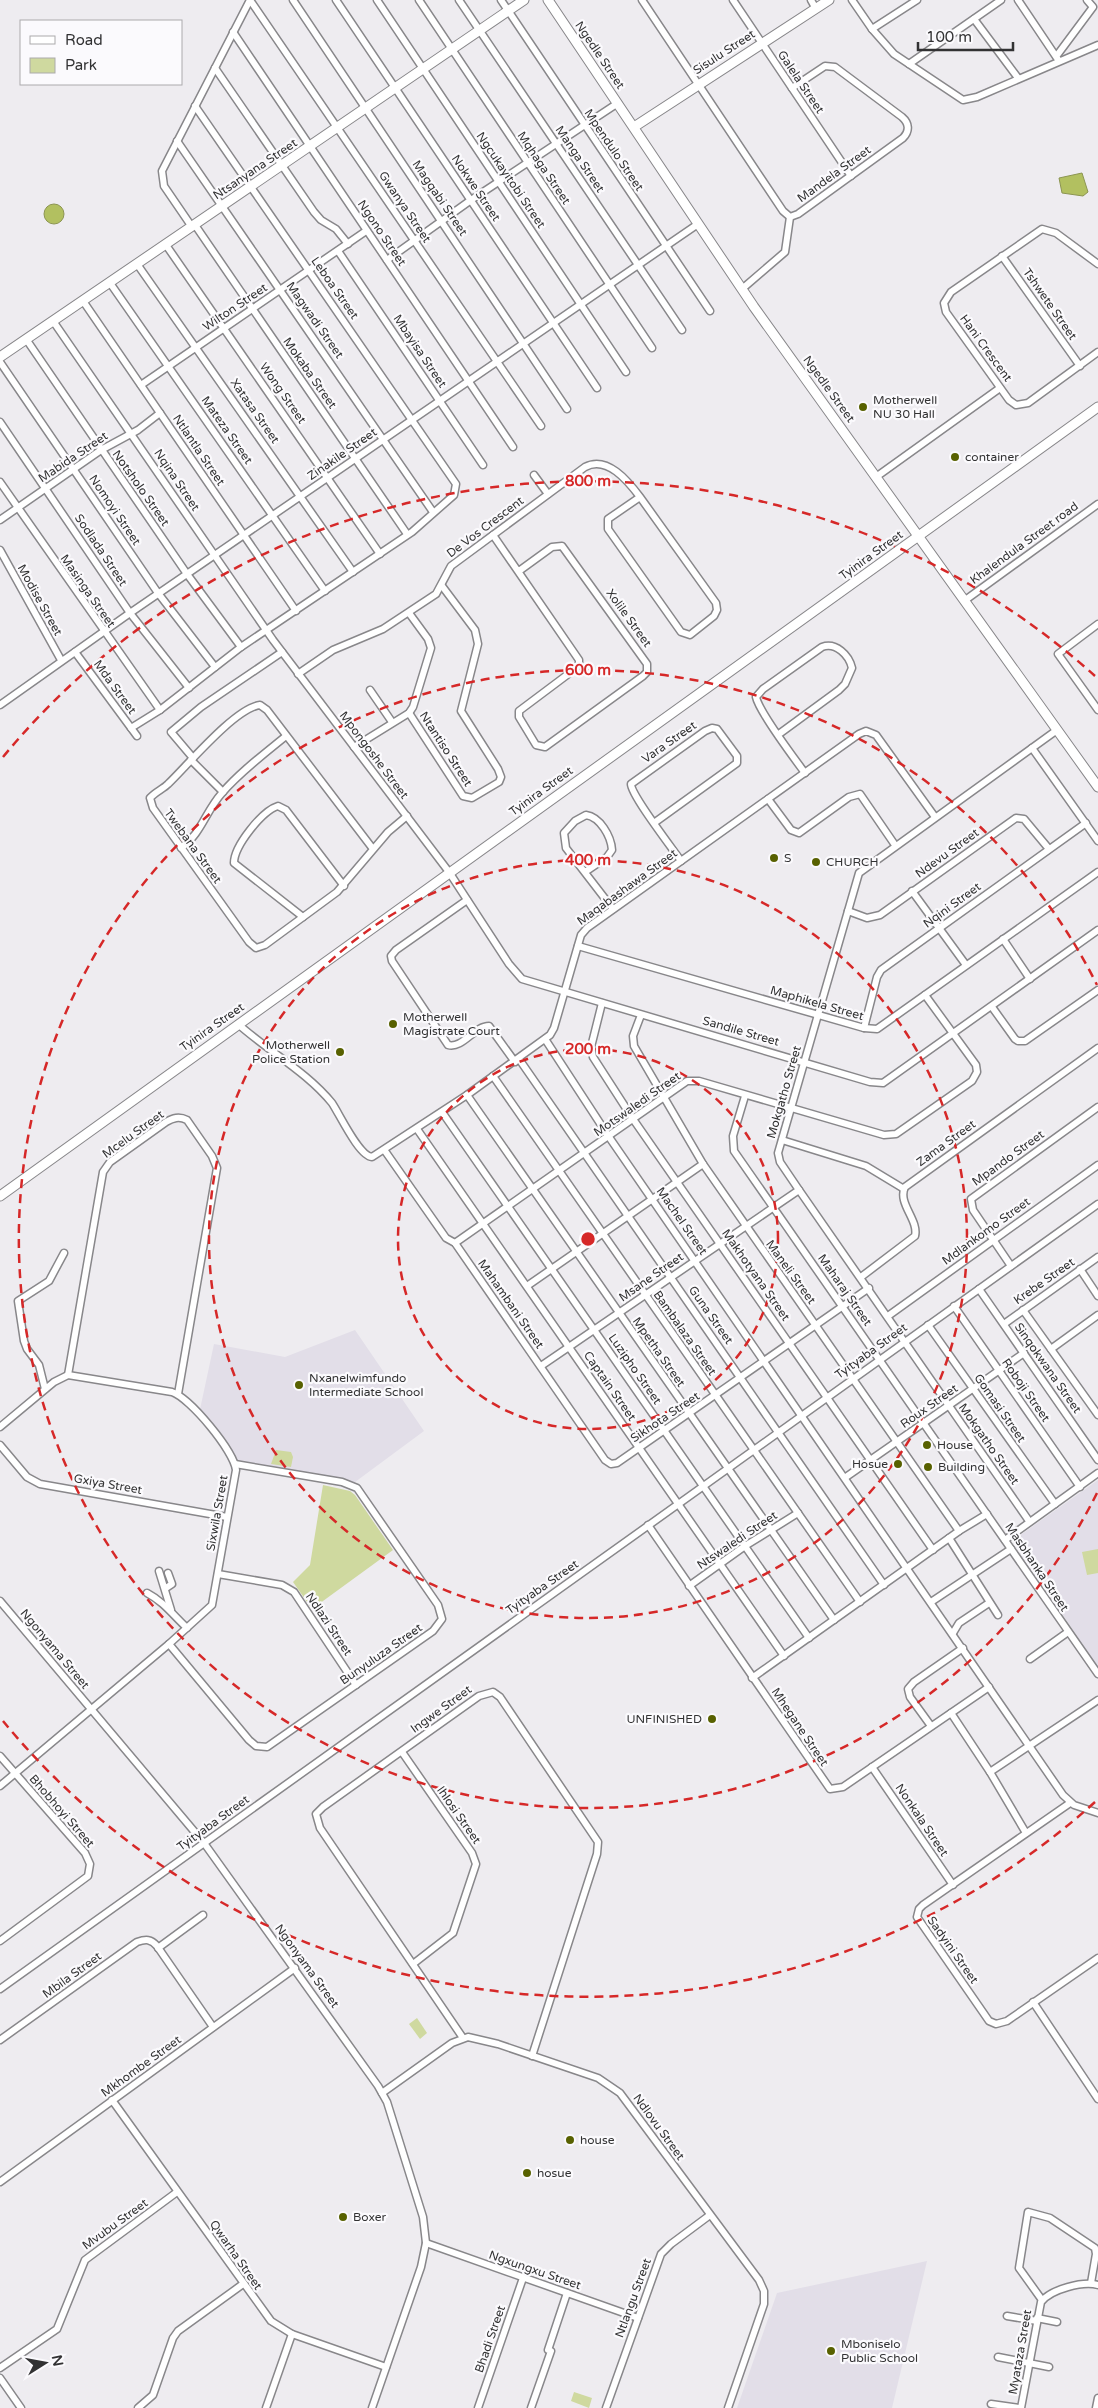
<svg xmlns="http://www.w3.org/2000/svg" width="1098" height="2408" font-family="'Varela Round',sans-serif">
	<rect width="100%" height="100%" fill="#eeecf0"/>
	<!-- built -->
	<g fill="#e2dee8">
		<polygon points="355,1330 424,1431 351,1485 235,1464 199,1414 214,1344 285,1357"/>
		<polygon points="1098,1480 1098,1664 1097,1665 1012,1541"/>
		<polygon points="927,2261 892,2408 737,2408 777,2293"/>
	</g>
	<!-- green -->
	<g fill="#cfd99f">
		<polygon points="276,1450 291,1452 293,1457 291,1467 271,1464"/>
		<polygon points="323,1485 350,1491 355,1495 393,1550 312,1609 293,1582 310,1565"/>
		<polygon points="1098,1549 1098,1573 1087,1575 1082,1552"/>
		<polygon points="417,2018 427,2033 420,2039 409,2024"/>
		<polygon points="574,2392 592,2398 589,2408 571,2401"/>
	</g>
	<!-- water -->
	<g fill="#b2c060" stroke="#8c9552">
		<polygon points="1082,173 1088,192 1083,196 1062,193 1059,178"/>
		<circle cx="54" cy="214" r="10"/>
	</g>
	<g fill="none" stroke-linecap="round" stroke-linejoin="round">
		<!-- street casing -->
		<g stroke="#88878a" stroke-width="9">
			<g id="street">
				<polyline points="250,0 541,426"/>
				<polyline points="293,0 567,409"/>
				<polyline points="336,0 597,388"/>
				<polyline points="377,0 626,372"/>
				<polyline points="419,0 652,348"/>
				<polyline points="459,0 682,330"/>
				<polyline points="501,0 710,311"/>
				<path d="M642 0 783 211 790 217 798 214 903 138C910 131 909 123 902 117L835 67 825 66 792 88"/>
				<polyline points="733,0 851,176"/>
				<polyline points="811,0 816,9"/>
				<polyline points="852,0 872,29 894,54 963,100 977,97 1098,45"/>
				<polyline points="1018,0 1059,61"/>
				<polyline points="974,19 1018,78"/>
				<polyline points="872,29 917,0"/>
				<polyline points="233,32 513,447"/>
				<polyline points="1058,54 1093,7 1087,0"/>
				<polyline points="909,64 1001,0"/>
				<polyline points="215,68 314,212 321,220 336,229 348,244"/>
				<polyline points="177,141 433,512"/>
				<polyline points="195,225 407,534"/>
				<polyline points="192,227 164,186 162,171 250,0"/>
				<polyline points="166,245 380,554"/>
				<polyline points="338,251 483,465"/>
				<polyline points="1002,256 1080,366"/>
				<polyline points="387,260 471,200 618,103"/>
				<polyline points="137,264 353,572"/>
				<polyline points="1098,264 1056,233 1042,229 951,292 944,303 946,312 1009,400 1016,405 1028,403 1098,352"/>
				<polyline points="110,283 325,591"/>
				<polyline points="742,289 785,252 790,217"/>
				<polyline points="83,301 296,611"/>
				<polyline points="53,321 273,640 449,872 509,964 522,979 870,1082 883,1083 1098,930"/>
				<polyline points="26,339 187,574 241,647"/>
				<polyline points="0,362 158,593 215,667"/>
				<polyline points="141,385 366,231"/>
				<polyline points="0,422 130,613 189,688"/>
				<polyline points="534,475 548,494"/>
				<polyline points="876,477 1000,388"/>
				<polyline points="0,482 160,710"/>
				<polyline points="0,520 101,450 138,430 160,413"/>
				<polyline points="493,535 579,660 579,664 575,669 519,711 519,717 536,745 545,747 643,676 647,672 647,664 562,546 552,547 519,571"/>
				<polyline points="0,550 61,660"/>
				<polyline points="964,601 1098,504"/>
				<polyline points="1098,624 1058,654 1098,710"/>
				<polyline points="75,652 137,736"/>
				<path d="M298 674 333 650 383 629 436 594 451 566 585 467C607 455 628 481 640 497L716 603 717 610 714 616 690 635 681 632 608 529V519L640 497"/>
				<polyline points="370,690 392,722"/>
				<polyline points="0,705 130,613 698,224"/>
				<polyline points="409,713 463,796 472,798 499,782 501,777 498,769 461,711 478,644 475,630 442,586"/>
				<polyline points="131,728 160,710 241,647 412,532 454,495 456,484 195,106"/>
				<path d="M779 734 839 690 845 684 852 668C849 655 836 642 822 647L763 689 756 697C759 712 794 758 805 773"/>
				<polyline points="354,747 409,713 413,707 431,648 428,639 409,613"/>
				<polyline points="1032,748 1098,841"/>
				<polyline points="193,758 171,732 201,707 282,652"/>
				<polyline points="191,760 223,792"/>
				<polyline points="768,799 791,830 799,833 849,797 860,794 895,845"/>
				<path d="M654 823 737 763V756L717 729 712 728 705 731 631 784C631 795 672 848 681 861"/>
				<path d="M181 848C202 833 205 812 222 793 240 772 264 754 286 736"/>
				<path d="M373 849 267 710 260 705C235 708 187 766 168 784 163 789 155 792 150 798L153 808 249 942 256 948 265 945 337 892 388 832 407 816"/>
				<path d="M585 872 607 857 612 850C611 836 600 817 586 815L575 821 564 833 566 848 613 909"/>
				<polyline points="912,891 966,965"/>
				<path d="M467 900 396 950 391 956 392 961 448 1045C463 1049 474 1026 489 1026L515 1062"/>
				<polyline points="848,911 867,918 880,915 1016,818 1024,819 1049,849"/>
				<path d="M303 917 234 863C234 846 262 811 278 806L286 810 344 886"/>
				<polyline points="1003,939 1030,979"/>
				<polyline points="578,946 864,1028 877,1029 1098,872"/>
				<polyline points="602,1003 591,1047 593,1057 633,1119 933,1550"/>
				<polyline points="992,1007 1015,1039 1018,1041 1025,1041 1098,990"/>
				<polyline points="641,1015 633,1036 634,1046 703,1164 959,1531"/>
				<path d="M238 1024C268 1051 307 1072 332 1103 340 1115 359 1156 372 1157L467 1095 550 1035 554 1028 581 935 587 928 859 734 866 731 876 735 935 817"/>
				<polyline points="864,1028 877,977 881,970 1086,823"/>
				<polyline points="545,1039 609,1137 1063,1795 1074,1805 1098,1813"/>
				<polyline points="519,1059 884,1585"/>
				<polyline points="493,1076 860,1602"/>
				<polyline points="467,1095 834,1620"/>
				<polyline points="745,1096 733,1136 734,1151 1098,1674"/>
				<polyline points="442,1112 809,1638"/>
				<polyline points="417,1129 784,1656"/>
				<polyline points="782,1140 866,1166 904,1189"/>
				<polyline points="385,1151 446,1238 455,1243 605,1460 611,1464 617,1463 869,1288"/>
				<polyline points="455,1243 687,1081 699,1081 884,1135 896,1134 972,1081 977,1072 976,1065 925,995"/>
				<polyline points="1011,1266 973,1210 971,1199 1098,1107"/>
				<polyline points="1080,1269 1098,1296"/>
				<path d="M861 1277 915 1236C919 1220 897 1203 905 1187L1098 1048"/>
				<polyline points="527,1286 703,1164"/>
				<polyline points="979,1289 1098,1460"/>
				<polyline points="954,1306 1080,1487"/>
				<polyline points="1023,1310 1098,1415"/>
				<polyline points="888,1316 1098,1165"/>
				<polyline points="1004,1324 1098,1257"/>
				<polyline points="928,1325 1055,1504"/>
				<polyline points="1051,1349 1098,1315"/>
				<polyline points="541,1366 799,1190"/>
				<path d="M68 1375 103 1172 110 1162 166 1122C173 1118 179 1116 187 1120L212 1156 217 1168 178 1394"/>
				<polyline points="45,1389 39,1365 27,1349 24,1341 18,1301 49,1281 64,1253"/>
				<path d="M0 1427 54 1382 68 1375 172 1392C190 1398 234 1451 236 1470L212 1605 169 1644 0 1786"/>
				<polyline points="0,1445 27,1477 40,1484 227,1517"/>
				<polyline points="846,1477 1024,1353"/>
				<polyline points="1029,1521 799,1190 780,1162 778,1153 859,873 1057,730"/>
				<polyline points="648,1525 830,1789 843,1787 989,1687"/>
				<polyline points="949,1538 998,1615"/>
				<polyline points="1005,1540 1098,1473"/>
				<polyline points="159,1571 171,1610"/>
				<polyline points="218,1574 282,1585 294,1592 356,1685"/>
				<polyline points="689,1586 745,1546 798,1513"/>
				<polyline points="166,1588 172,1584 168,1573"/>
				<path d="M147 1593C164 1602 173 1615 187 1628"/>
				<polyline points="0,1601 204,1843 378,2086 387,2102 423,2217 426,2243 421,2267 372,2408"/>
				<polyline points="931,1602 1011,1549"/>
				<polyline points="953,1633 959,1623 989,1603"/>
				<polyline points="169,1644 249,1740 256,1746 267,1747 433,1631 442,1619 438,1605 357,1488 342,1482 235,1464"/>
				<polyline points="1030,1659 1068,1632"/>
				<polyline points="752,1678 959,1531 987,1514"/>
				<polyline points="951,1713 990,1772 1026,1833"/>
				<polyline points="931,1726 910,1697 908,1689 914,1682 963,1648"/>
				<polyline points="402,1752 472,1853 476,1864 453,1933 413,1964"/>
				<polyline points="0,1756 85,1853 90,1864 88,1876 0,1941"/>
				<polyline points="872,1767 953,1885"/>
				<polyline points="990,1772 1098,1700"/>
				<polyline points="1070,1803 923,1905 919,1909 917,1917 989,2021 996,2024 1007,2021 1098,1958"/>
				<polyline points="158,1948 203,1915"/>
				<polyline points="0,1989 1098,1204"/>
				<polyline points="1033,2002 1098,2099"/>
				<polyline points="463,2038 320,1828 316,1814 323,1807 479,1696 493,1692 500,1697 598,1842 597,1854 532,2056"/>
				<path d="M0 2040 137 1942C146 1939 151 1939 157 1946L213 2027"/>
				<polyline points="382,2093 452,2043 468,2037 498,2044 598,2078 620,2093 759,2280 764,2291 764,2304 728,2408"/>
				<polyline points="112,2100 271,2321 292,2334 386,2367"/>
				<polyline points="0,2182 295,1968"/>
				<polyline points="426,2243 638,2318"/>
				<polyline points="1042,2300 1019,2268 1028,2212 1050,2218 1095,2248 1096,2254 1091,2283"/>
				<polyline points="1007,2316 1037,2321"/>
				<polyline points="1037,2318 1057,2322"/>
				<polyline points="998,2357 1049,2367"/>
				<polyline points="0,2368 57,2329 85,2260 177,2192"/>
				<polyline points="0,2378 21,2408"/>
				<polyline points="991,2404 1019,2408"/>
				<polyline points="138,2408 153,2395 173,2338 178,2331 243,2284"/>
				<polyline points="266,2408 292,2334"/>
				<polyline points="478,2408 523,2278"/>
				<polyline points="531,2408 551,2351 548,2350 567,2293"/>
				<polyline points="606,2408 661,2254 671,2244 710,2215"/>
				<path d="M1021 2408 1041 2302C1051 2289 1083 2281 1098 2285"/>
				<polyline points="1096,2408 1098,2398"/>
			</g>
		</g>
		<!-- secondary casing -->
		<g stroke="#88878a" stroke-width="11">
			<g id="secondary">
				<polyline points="548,0 754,307 1098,787"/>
				<polyline points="634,127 829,0"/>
				<polyline points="0,357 524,0"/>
				<polyline points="0,1196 1098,407"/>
			</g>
		</g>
		<!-- street -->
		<use href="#street" stroke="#fff" stroke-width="6"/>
		<!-- secondary -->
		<use href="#secondary" stroke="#fff" stroke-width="9"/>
	</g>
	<!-- distance rings -->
	<g fill="none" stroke="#d62828" stroke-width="2.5" stroke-dasharray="9 6">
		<circle cx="588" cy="1239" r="190"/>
		<circle cx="588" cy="1239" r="379"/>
		<path d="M1097 1493A569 569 0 1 1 1097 985"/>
		<path d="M1095 1802A758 758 0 0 1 3 1721M3 757A758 758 0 0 1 1095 676"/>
	</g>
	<!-- markers -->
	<g fill="#586100" stroke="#fbfafd" stroke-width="2">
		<circle cx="863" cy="407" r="5"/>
		<circle cx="955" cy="457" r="5"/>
		<circle cx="774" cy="858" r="5"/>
		<circle cx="816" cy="862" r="5"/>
		<circle cx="393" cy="1024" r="5"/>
		<circle cx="340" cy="1052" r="5"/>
		<circle cx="299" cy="1385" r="5"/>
		<circle cx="927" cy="1445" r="5"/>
		<circle cx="898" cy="1464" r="5"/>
		<circle cx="928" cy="1467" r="5"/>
		<circle cx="712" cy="1719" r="5"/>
		<circle cx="570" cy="2140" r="5"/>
		<circle cx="527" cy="2173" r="5"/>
		<circle cx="343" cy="2217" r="5"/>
		<circle cx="831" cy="2351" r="5"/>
	</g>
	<g text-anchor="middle" stroke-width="4.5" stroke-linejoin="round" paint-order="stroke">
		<!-- street labels -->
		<g font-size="12" fill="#323233" stroke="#fbfafd">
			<text transform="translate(724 52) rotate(-33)" y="4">Sisulu Street</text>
			<text transform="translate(600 55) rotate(56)" y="4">Ngedle Street</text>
			<text transform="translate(801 82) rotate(56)" y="4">Galela Street</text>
			<text transform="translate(614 150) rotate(56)" y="4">Mpendulo Street</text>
			<text transform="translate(580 159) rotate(56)" y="4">Manga Street</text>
			<text transform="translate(544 168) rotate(56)" y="4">Mqhaga Street</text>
			<text transform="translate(255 169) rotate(-34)" y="4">Ntsanyana Street</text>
			<text transform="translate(834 174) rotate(-36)" y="4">Mandela Street</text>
			<text transform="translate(511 180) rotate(56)" y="4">Ngcukayitobi Street</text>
			<text transform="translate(476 188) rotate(56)" y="4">Nokwe Street</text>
			<text transform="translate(440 198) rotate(56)" y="4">Magqabi Street</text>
			<text transform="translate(405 207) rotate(56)" y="4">Gwanya Street</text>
			<text transform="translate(382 233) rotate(56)" y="4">Ngono Street</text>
			<text transform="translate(335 288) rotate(55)" y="4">Leboa Street</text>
			<text transform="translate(1050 304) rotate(55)" y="4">Tshwete Street</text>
			<text transform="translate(235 307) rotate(-34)" y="4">Wilton Street</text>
			<text transform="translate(315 320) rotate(55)" y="4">Magwadi Street</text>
			<text transform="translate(986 348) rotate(54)" y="4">Hani Crescent</text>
			<text transform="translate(420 351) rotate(56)" y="4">Mbayisa Street</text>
			<text transform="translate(310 373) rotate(55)" y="4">Mokaba Street</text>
			<text transform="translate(829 389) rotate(54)" y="4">Ngedle Street</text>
			<text transform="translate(283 393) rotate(55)" y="4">Wong Street</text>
			<text transform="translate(255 411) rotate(55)" y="4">Xatasa Street</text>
			<text transform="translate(227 430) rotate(55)" y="4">Mateza Street</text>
			<text transform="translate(199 450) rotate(56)" y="4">Ntlantla Street</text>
			<text transform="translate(342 454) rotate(-35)" y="4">Zinakile Street</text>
			<text transform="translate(73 457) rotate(-34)" y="4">Mabida Street</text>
			<text transform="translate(177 480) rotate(56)" y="4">Nqina Street</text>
			<text transform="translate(141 488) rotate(55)" y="4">Notsholo Street</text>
			<text transform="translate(115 510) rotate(56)" y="4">Nomoyi Street</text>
			<text transform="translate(485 527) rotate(-37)" y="4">De Vos Crescent</text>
			<text transform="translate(1024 543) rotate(-36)" y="4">Khalendula Street road</text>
			<text transform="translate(101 550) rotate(56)" y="4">Sodlada Street</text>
			<text transform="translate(871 555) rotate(-36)" y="4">Tyinira Street</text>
			<text transform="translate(88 591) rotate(55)" y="4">Masinga Street</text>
			<text transform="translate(40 600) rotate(61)" y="4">Modise Street</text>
			<text transform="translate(629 618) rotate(54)" y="4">Xolile Street</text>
			<text transform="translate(115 687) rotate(54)" y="4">Mda Street</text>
			<text transform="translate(669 742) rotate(-35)" y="4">Vara Street</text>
			<text transform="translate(446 749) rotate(57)" y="4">Ntantiso Street</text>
			<text transform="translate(374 755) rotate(53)" y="4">Mpongoshe Street</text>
			<text transform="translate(541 791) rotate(-36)" y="4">Tyinira Street</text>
			<text transform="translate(193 846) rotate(54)" y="4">Twebana Street</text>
			<text transform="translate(947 853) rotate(-36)" y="4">Ndevu Street</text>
			<text transform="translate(627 887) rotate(-36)" y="4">Maqabashawa Street</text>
			<text transform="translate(952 905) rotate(-36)" y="4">Nqini Street</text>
			<text transform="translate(817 1003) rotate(16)" y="4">Maphikela Street</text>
			<text transform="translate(212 1027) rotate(-35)" y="4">Tyinira Street</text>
			<text transform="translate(741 1031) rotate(16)" y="4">Sandile Street</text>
			<text transform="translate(784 1092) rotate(-74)" y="4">Mokgatho Street</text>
			<text transform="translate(637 1104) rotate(-35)" y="4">Motswaledi Street</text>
			<text transform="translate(133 1134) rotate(-36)" y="4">Mcelu Street</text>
			<text transform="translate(946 1143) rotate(-36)" y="4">Zama Street</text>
			<text transform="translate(1008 1158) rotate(-36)" y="4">Mpando Street</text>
			<text transform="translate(682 1221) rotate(55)" y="4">Machel Street</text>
			<text transform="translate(986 1231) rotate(-36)" y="4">Mdlankomo Street</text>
			<text transform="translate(791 1272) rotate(54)" y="4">Maneli Street</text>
			<text transform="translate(756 1275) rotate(55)" y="4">Makhotyana Street</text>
			<text transform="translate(651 1277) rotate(-35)" y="4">Msane Street</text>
			<text transform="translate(1044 1281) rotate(-35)" y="4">Krebe Street</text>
			<text transform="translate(845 1290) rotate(55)" y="4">Maharaj Street</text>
			<text transform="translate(511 1304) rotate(55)" y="4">Mahambani Street</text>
			<text transform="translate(711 1315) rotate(55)" y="4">Guna Street</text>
			<text transform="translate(685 1333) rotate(55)" y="4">Bambalaza Street</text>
			<text transform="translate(871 1351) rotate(-36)" y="4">Tyityaba Street</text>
			<text transform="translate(659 1352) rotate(55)" y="4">Mpetha Street</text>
			<text transform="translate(1048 1368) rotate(55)" y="4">Sinqokwana Street</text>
			<text transform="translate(635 1369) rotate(55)" y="4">Luzipho Street</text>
			<text transform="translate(610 1386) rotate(55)" y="4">Captain Street</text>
			<text transform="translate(1026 1390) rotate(55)" y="4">Roboji Street</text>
			<text transform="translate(929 1406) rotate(-35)" y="4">Roux Street</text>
			<text transform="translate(1000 1408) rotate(55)" y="4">Gomasi Street</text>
			<text transform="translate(665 1417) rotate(-34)" y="4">Sikhota Street</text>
			<text transform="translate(989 1444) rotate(55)" y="4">Mokgatho Street</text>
			<text transform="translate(108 1484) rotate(10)" y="4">Gxiya Street</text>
			<text transform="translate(217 1513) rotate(-80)" y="4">Sixwila Street</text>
			<text transform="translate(737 1540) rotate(-34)" y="4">Ntswaledi Street</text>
			<text transform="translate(1037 1567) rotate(56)" y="4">Masbhanka Street</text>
			<text transform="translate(542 1587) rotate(-35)" y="4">Tyityaba Street</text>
			<text transform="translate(329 1624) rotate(56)" y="4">Ndlazi Street</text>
			<text transform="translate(55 1649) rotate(50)" y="4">Ngonyama Street</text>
			<text transform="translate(381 1654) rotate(-35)" y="4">Bunyuluza Street</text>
			<text transform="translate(441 1709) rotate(-36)" y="4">Ingwe Street</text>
			<text transform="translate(800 1727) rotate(56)" y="4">Mhegane Street</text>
			<text transform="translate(62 1811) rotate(49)" y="4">Bhobhoyi Street</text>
			<text transform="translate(459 1815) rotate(55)" y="4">Ihlosi Street</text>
			<text transform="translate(922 1820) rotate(56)" y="4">Nonkala Street</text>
			<text transform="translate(213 1823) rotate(-36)" y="4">Tyityaba Street</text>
			<text transform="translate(953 1950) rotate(55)" y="4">Sadyini Street</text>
			<text transform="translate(307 1966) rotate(54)" y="4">Ngonyama Street</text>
			<text transform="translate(72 1975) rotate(-36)" y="4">Mbila Street</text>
			<text transform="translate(141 2066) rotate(-36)" y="4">Mkhombe Street</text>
			<text transform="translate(659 2127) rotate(54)" y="4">Ndlovu Street</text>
			<text transform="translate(115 2224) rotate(-36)" y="4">Mvubu Street</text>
			<text transform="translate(236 2255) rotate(55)" y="4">Qwarha Street</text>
			<text transform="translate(535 2270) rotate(19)" y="4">Ngxungxu Street</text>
			<text transform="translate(633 2298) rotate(-70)" y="4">Ntlangu Street</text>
			<text transform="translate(490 2339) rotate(-71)" y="4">Bhadi Street</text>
			<text transform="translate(1020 2352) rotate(-80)" y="4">Myataza Street</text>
		</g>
		<!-- poi labels -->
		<g font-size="12" fill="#323233" stroke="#fbfafd" text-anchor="start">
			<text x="873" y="404">Motherwell<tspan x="873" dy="14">NU 30 Hall</tspan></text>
			<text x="965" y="461">container</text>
			<text x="784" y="862">S</text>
			<text x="826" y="866">CHURCH</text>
			<text x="403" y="1021">Motherwell<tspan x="403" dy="14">Magistrate Court</tspan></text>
			<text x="330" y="1049" text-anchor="end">Motherwell<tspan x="330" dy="14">Police Station</tspan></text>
			<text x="309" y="1382">Nxanelwimfundo<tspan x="309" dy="14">Intermediate School</tspan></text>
			<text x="937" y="1449">House</text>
			<text x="888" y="1468" text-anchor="end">Hosue</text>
			<text x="938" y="1471">Building</text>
			<text x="702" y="1723" text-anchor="end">UNFINISHED</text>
			<text x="580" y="2144">house</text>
			<text x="537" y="2177">hosue</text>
			<text x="353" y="2221">Boxer</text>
			<text x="841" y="2348">Mboniselo<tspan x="841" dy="14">Public School</tspan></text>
		</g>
	</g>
	<circle cx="588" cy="1239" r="8" fill="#d62828" stroke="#fbfafd" stroke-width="2.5"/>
	<g font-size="15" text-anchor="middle" font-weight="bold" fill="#d62828" stroke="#fbfafd" stroke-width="4.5" stroke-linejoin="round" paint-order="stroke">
		<text x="588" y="486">800 m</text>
		<text x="588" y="675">600 m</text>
		<text x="588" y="865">400 m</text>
		<text x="588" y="1054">200 m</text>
	</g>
	<!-- legend -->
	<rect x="20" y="20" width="162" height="65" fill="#fbfafd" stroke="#abaaac"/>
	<rect x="30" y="36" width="25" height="8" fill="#ffffff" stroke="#abaaac"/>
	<text x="65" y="45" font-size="15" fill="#323233">Road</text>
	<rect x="30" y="58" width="25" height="15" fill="#cfd99f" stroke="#abaaac"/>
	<text x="65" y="70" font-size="15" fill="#323233">Park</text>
	<!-- north arrow -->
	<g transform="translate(45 2363) rotate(79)" stroke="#fbfafd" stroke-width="4" paint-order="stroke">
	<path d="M0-4L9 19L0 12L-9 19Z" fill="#323233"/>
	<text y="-8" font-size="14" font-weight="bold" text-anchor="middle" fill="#323233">N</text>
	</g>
	<!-- scale -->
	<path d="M918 42v8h95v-8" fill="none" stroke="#323233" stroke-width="2.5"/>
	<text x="926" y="42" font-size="15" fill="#323233" stroke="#fbfafd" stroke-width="4" paint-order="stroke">100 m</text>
</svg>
